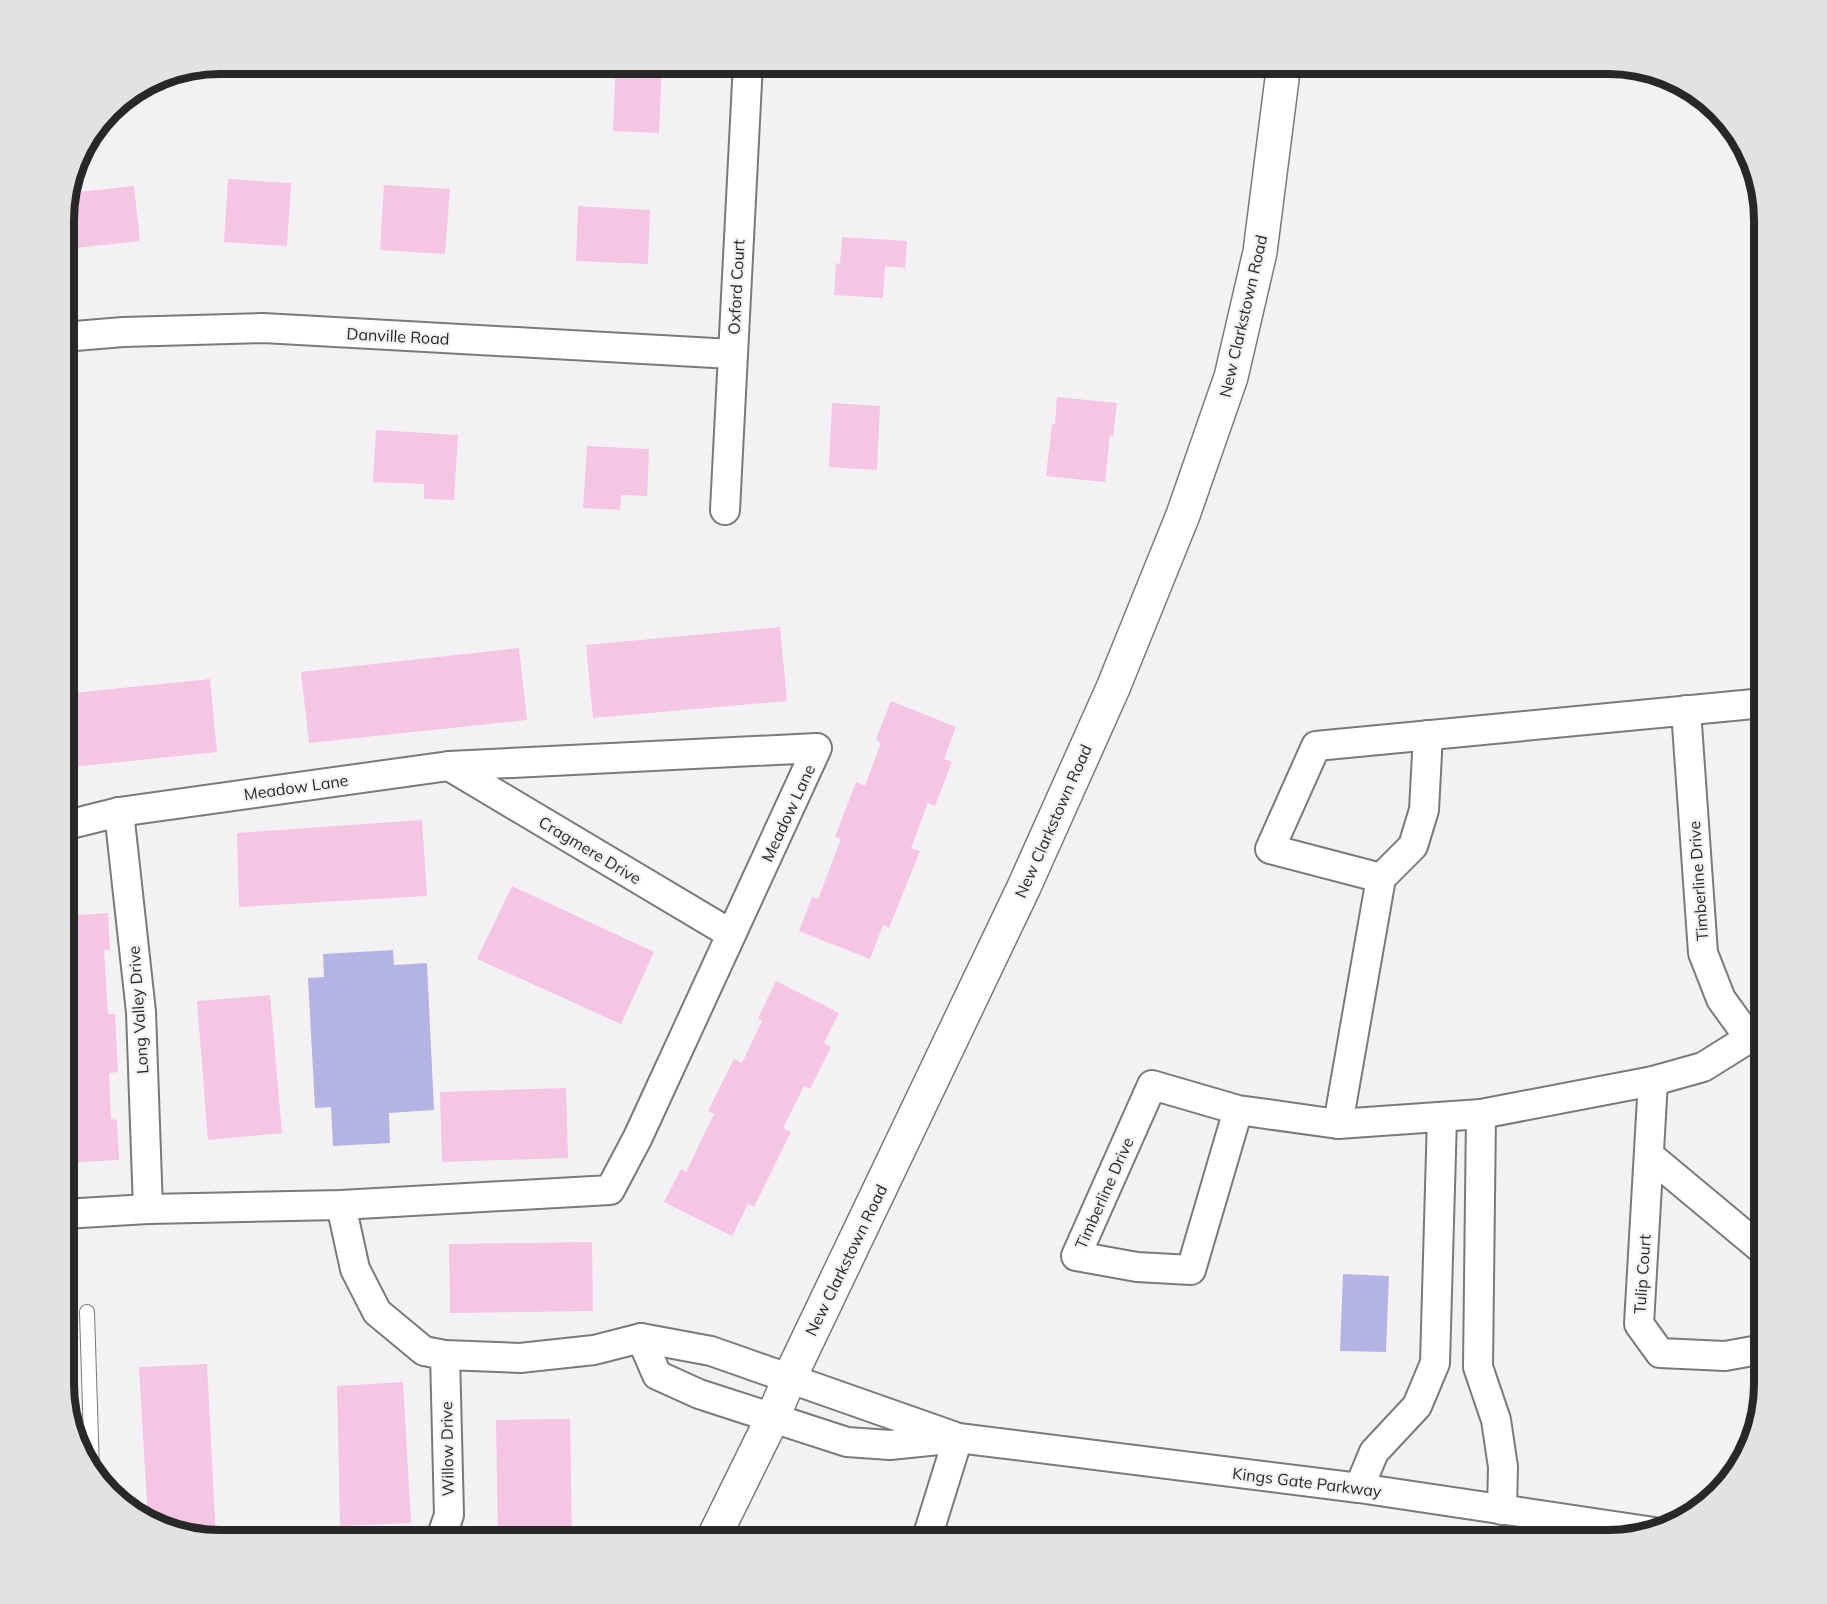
<svg xmlns="http://www.w3.org/2000/svg" width="1827" height="1604" font-family="Mulish,sans-serif">
	<rect width="100%" height="100%" fill="#f4f1f4"/>
	<!-- water -->
	<g fill="#b4b4e4">
		<polygon points="393,950 394,965 427,963 434,1110 389,1113 390,1143 333,1146 331,1107 315,1108 308,978 324,977 323,954"/>
		<polygon points="1343,1274 1389,1276 1386,1352 1340,1351"/>
	</g>
	<!-- building -->
	<g fill="#f5c5e4">
		<polygon points="616,63 662,63 659,133 613,131"/>
		<polygon points="228,179 291,183 287,246 224,242"/>
		<polygon points="384,185 450,189 445,254 380,250"/>
		<polygon points="134,186 140,241 66,249 63,209 68,193"/>
		<polygon points="578,206 650,210 648,264 576,261"/>
		<polygon points="842,237 907,241 905,268 885,266 883,298 834,295 836,263 840,264"/>
		<polygon points="1057,397 1117,403 1113,436 1110,435 1105,482 1046,476 1052,424 1055,424"/>
		<polygon points="832,403 880,406 877,470 829,467"/>
		<polygon points="376,430 458,435 454,500 424,499 424,484 373,482"/>
		<polygon points="587,446 649,449 647,496 621,495 620,510 583,508"/>
		<polygon points="780,627 787,701 593,718 586,645"/>
		<polygon points="519,648 527,720 309,743 301,672"/>
		<polygon points="210,679 217,752 63,768 63,694"/>
		<polygon points="891,701 956,727 944,759 952,762 935,806 928,803 911,848 920,851 889,928 883,925 870,959 799,931 812,897 818,899 841,839 835,837 856,782 865,786 881,743 876,739"/>
		<polygon points="422,820 427,896 239,907 237,833"/>
		<polygon points="512,886 654,952 621,1024 477,959"/>
		<polygon points="108,913 110,950 104,950 108,1014 115,1014 118,1072 109,1073 111,1119 117,1120 119,1160 63,1163 63,916"/>
		<polygon points="776,981 839,1013 824,1043 831,1047 810,1089 804,1086 783,1128 791,1132 754,1207 748,1204 732,1236 664,1202 681,1169 686,1172 714,1114 708,1111 734,1059 742,1063 762,1021 758,1018"/>
		<polygon points="270,995 282,1133 208,1140 197,1001"/>
		<polygon points="566,1088 568,1158 442,1162 440,1092"/>
		<polygon points="592,1242 593,1311 450,1313 449,1244"/>
		<polygon points="207,1364 216,1540 159,1529 148,1521 139,1367"/>
		<polygon points="403,1382 411,1523 340,1526 337,1386"/>
		<polygon points="570,1419 572,1541 498,1541 496,1420"/>
	</g>
	<g fill="none" stroke-linecap="round" stroke-linejoin="round">
		<!-- lane casing -->
		<g stroke="#7b797b" stroke-width="16">
			<polyline id="lane" points="87,1312 92,1471"/>
		</g>
		<!-- street casing -->
		<g stroke="#7b797b" stroke-width="32">
			<g id="street">
				<polyline points="63,337 123,332 263,328 732,354"/>
				<polyline points="725,510 748,63"/>
				<polyline points="1686,710 1703,953 1721,999 1750,1039"/>
				<polyline points="449,766 731,934"/>
				<polyline points="119,812 141,1012 148,1209"/>
				<polyline points="1381,878 1270,849 1316,746 1764,703"/>
				<polyline points="1653,1081 1639,1324 1660,1353 1725,1356 1764,1349"/>
				<polyline points="1238,1110 1191,1270 1137,1267 1076,1256 1152,1085 1238,1110 1338,1124 1481,1114 1653,1081 1703,1067 1764,1029"/>
				<polyline points="1481,1114 1478,1367 1496,1420 1503,1467 1502,1510"/>
				<polyline points="1338,1124 1381,878 1413,846 1424,810 1428,735"/>
				<polyline points="1650,1156 1764,1251"/>
				<polyline points="341,1205 355,1269 377,1312 424,1351 445,1355 520,1358 594,1350 641,1338 711,1351 953,1436"/>
				<polyline points="63,1214 148,1209 341,1205 610,1190 638,1137 817,748 449,766 119,812 63,826"/>
				<polyline points="641,1338 657,1375 699,1394 847,1442 890,1445 958,1438 1359,1488 1654,1532"/>
				<polyline points="1359,1488 1374,1452 1417,1406 1435,1363 1442,1117"/>
				<polyline points="440,1541 449,1515 445,1355"/>
				<polyline points="926,1541 958,1438"/>
			</g>
		</g>
		<!-- secondary casing -->
		<g stroke="#7b797b" stroke-width="36">
			<polyline id="secondary" points="712,1541 772,1419 790,1377 1024,887 1113,688 1183,515 1231,377 1260,252 1284,63"/>
		</g>
		<!-- lane -->
		<use href="#lane" stroke="#fff" stroke-width="14"/>
		<!-- street -->
		<use href="#street" stroke="#fff" stroke-width="28"/>
		<!-- secondary -->
		<use href="#secondary" stroke="#fff" stroke-width="33"/>
	</g>
	<g text-anchor="middle" stroke-width="4.5" stroke-linejoin="round" paint-order="stroke">
		<!-- street labels -->
		<g font-size="16" fill="#292829" stroke="#f4f1f4">
			<text transform="translate(736 287) rotate(-87)" y="6">Oxford Court</text>
			<text transform="translate(1243 316) rotate(-77)" y="6">New Clarkstown Road</text>
			<text transform="translate(398 336) rotate(3)" y="6">Danville Road</text>
			<text transform="translate(296 787) rotate(-8)" y="6">Meadow Lane</text>
			<text transform="translate(788 813) rotate(-65)" y="6">Meadow Lane</text>
			<text transform="translate(1053 821) rotate(-66)" y="6">New Clarkstown Road</text>
			<text transform="translate(590 850) rotate(31)" y="6">Cragmere Drive</text>
			<text transform="translate(1698 881) rotate(-94)" y="6">Timberline Drive</text>
			<text transform="translate(138 1010) rotate(-94)" y="6">Long Valley Drive</text>
			<text transform="translate(1104 1193) rotate(-66)" y="6">Timberline Drive</text>
			<text transform="translate(846 1260) rotate(-64)" y="6">New Clarkstown Road</text>
			<text transform="translate(1642 1274) rotate(-86)" y="6">Tulip Court</text>
			<text transform="translate(447 1449) rotate(-91)" y="6">Willow Drive</text>
			<text transform="translate(1307 1482) rotate(7)" y="6">Kings Gate Parkway</text>
		</g>
	</g>
	<!-- crop -->
	<path d="M0 0H1827V1604H0ZM220 74H1608A146 146 0 0 1 1754 220V1384A146 146 0 0 1 1608 1530H220A146 146 0 0 1 74 1384V220A146 146 0 0 1 220 74Z" fill="#e4e1e4" fill-rule="evenodd"/>
	<path fill="none" stroke="#292829" stroke-width="8" d="M220 74H1608A146 146 0 0 1 1754 220V1384A146 146 0 0 1 1608 1530H220A146 146 0 0 1 74 1384V220A146 146 0 0 1 220 74Z"/>
</svg>
